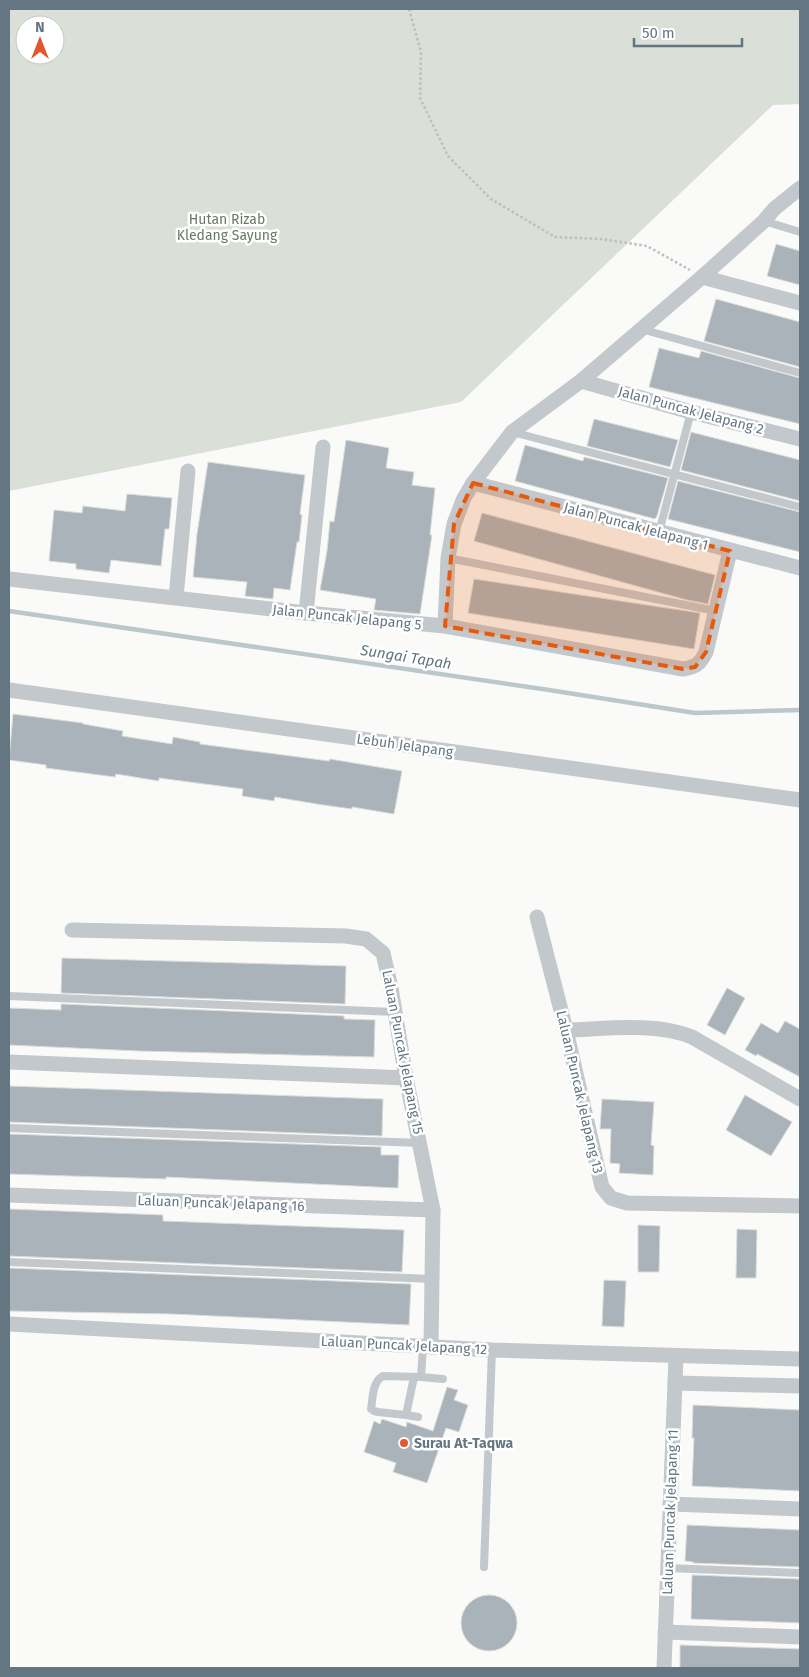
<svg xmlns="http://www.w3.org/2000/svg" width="809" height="1677" font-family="'Fira Sans',sans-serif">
	<rect width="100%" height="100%" fill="#fafaf8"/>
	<!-- green -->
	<path fill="#dadfd7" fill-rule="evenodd" d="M9 9H800V104L773 105 461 402 9 491ZM25 25H55V55H25Z"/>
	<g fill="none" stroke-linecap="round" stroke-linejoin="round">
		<!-- stream -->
		<polyline stroke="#bbc7cb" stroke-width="4.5" points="9,611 549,690 695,713 800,710"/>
	</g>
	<!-- building -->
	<g fill="#aab3b9" stroke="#dcdcda">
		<polygon points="776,244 800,251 800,285 767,276"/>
		<polygon points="716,299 800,322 800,367 704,341"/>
		<polygon points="659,348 699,358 701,351 800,378 800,424 649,387"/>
		<polygon points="594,419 678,440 670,467 587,446"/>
		<polygon points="691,432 800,460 800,501 681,470"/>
		<polygon points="346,440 389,448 386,468 414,472 412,485 435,488 430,535 432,535 420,614 374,610 376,599 320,590 327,551 330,521 334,522"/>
		<polygon points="525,445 583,461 584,457 668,478 657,516 655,519 515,481"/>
		<polygon points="208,462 305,475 300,514 302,515 299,542 297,542 290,590 274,588 273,599 245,596 247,582 193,577 197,534"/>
		<polygon points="678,481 800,512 800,552 668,519"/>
		<polygon points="127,494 172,498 169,529 165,529 161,566 111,560 109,573 76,569 76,564 49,561 54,510 82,513 83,506 125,511"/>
		<polygon points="482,513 715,575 708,604 687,600 474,541"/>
		<polygon points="474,579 700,613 694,649 468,613"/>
		<polygon points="13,714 83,723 83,724 123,731 122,736 172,744 173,737 200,742 200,744 329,761 330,759 402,771 394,814 352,807 352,809 323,805 275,797 274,801 242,796 243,789 159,778 159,781 116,774 115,777 46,768 46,765 9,760"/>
		<polygon points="62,958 346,966 345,1004 61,993"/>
		<polygon points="727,988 745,998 725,1035 707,1025"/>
		<polygon points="61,1004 344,1016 344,1019 375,1020 374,1057 139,1051 9,1045 9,1008 61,1010"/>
		<polygon points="785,1021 800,1029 800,1077 757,1054 756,1056 745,1050 761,1023 778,1033"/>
		<polygon points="9,1086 383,1099 382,1136 9,1122"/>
		<polygon points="745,1095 792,1122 771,1156 726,1130"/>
		<polygon points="602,1099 654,1102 651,1145 654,1146 653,1175 619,1173 620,1164 610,1163 611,1129 600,1129"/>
		<polygon points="9,1134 381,1147 381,1155 399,1155 398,1188 166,1177 166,1179 9,1174"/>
		<polygon points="9,1209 163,1215 163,1221 404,1230 402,1272 9,1256"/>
		<polygon points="638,1225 660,1226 659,1272 638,1272"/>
		<polygon points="737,1229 757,1230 756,1278 736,1278"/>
		<polygon points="9,1268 411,1284 409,1325 172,1314 9,1311"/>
		<polygon points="604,1280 626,1281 624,1327 602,1326"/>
		<polygon points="447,1387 458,1390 454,1400 468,1405 459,1432 446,1428 427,1483 393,1472 396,1463 364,1452 374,1421 380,1424 382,1419 406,1427 407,1422 433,1431"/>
		<polygon points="693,1405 800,1410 800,1491 692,1486 694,1438 692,1438"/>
		<polygon points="687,1525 800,1530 800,1567 693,1563 693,1562 685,1561"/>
		<polygon points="692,1575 800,1579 800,1623 691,1619"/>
		<circle cx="489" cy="1623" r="28"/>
		<polygon points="680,1645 800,1649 800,1668 680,1668"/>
	</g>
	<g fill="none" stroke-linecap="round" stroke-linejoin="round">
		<!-- path -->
		<polyline stroke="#bbbfc2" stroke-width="2.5" stroke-dasharray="2.5 2.5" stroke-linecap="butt" points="409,9 421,52 420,98 448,156 491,199 555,237 601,239 647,246 690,270"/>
		<!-- service -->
		<g stroke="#c3c8cc" stroke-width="8">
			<polyline points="764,221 800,232"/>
			<polyline points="641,329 800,373"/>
			<polyline points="512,432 800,507"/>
			<polyline points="659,532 691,412"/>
			<polyline points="448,558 716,611"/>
			<polyline points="9,996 395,1012"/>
			<polyline points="9,1128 421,1143"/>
			<polyline points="9,1262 433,1279"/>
			<polyline points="423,1346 421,1377 443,1379"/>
			<path d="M414 1377 406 1415 378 1412 374 1411 371 1409C373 1398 372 1382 383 1376L421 1377"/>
			<polyline points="406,1415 418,1417"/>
			<polyline points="484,1567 492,1350"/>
			<polyline points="667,1568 800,1573"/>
		</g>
		<!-- minor -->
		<g stroke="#c3c8cc" stroke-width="15">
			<polyline points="702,277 800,303"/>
			<polyline points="581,381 691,412 800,439"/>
			<polyline points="473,483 800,568"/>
			<path d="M9 579 306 613 445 626 683 669C696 667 700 664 706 652L730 551"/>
			<polyline points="176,597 188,471"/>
			<polyline points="306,613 323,447"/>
			<polyline points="445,626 448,558 454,524 464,498 473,483 512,432 581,381 702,277 764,221 774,209 800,188"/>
			<polyline points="9,690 800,800"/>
			<polyline points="537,917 566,1030 602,1187 611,1198 627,1203 800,1206"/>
			<polyline points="72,930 346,936 366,939 383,953 391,988 406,1078 433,1210 431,1347"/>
			<path d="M566 1030C605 1029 656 1022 692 1037L800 1099"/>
			<polyline points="9,1062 406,1078"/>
			<polyline points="9,1195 433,1210"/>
			<polyline points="9,1324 492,1350 800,1359"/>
			<polyline points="675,1383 800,1386"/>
			<polyline points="670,1504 800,1509"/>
			<polyline points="665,1632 800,1637"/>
			<polyline points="664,1668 676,1356"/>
		</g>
	</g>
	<!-- marked area -->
	<path fill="#e8590c" fill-opacity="0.2" stroke="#e8590c" stroke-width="4" stroke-dasharray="10 6" stroke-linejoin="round" d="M473 483 730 551 706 652 695 667 683 669 445 626 454 524Z"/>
	<!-- markers -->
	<circle fill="#e4572e" stroke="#fff" stroke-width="2" cx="404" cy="1443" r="5"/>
	<g text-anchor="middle" stroke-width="5" stroke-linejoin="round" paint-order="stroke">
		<!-- park labels -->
		<g font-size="14" fill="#687a64" stroke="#fff">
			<text x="227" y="224">Hutan Rizab<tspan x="227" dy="16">Kledang Sayung</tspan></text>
		</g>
		<!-- street labels -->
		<g font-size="14" fill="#657683" stroke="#fff">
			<text transform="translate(691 410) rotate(15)" y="5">Jalan Puncak Jelapang 2</text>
			<text transform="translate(636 526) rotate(15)" y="5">Jalan Puncak Jelapang 1</text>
			<text transform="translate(347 617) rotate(6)" y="5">Jalan Puncak Jelapang 5</text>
			<text transform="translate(405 745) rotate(8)" y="5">Lebuh Jelapang</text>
			<text transform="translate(403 1052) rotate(79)" y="5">Laluan Puncak Jelapang 15</text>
			<text transform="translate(580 1092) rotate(77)" y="5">Laluan Puncak Jelapang 13</text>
			<text transform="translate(221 1203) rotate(2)" y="5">Laluan Puncak Jelapang 16</text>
			<text transform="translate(404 1345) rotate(3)" y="5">Laluan Puncak Jelapang 12</text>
			<text transform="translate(670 1512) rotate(-88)" y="5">Laluan Puncak Jelapang 11</text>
		</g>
		<!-- poi labels -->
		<g font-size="14" font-weight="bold" fill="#657683" stroke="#fff" text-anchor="start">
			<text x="414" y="1448">Surau At-Taqwa</text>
		</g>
		<!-- water labels -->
		<g font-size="15" font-style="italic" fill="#60757c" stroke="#fff">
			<text transform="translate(406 657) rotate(9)" y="5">Sungai Tapah</text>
		</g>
	</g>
	<!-- border -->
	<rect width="809" height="1677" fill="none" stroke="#657683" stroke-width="20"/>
	<!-- north arrow -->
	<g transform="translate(40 40)"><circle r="24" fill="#ffffff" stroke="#c1c8cd"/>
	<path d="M0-4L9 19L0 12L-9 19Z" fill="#e4572e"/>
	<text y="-8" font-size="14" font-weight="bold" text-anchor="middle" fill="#657683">N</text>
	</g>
	<!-- scale -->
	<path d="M634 38v8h108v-8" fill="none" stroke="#657683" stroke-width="2.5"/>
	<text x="642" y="38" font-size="15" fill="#657683" stroke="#ffffff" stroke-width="4" paint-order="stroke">50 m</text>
</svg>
